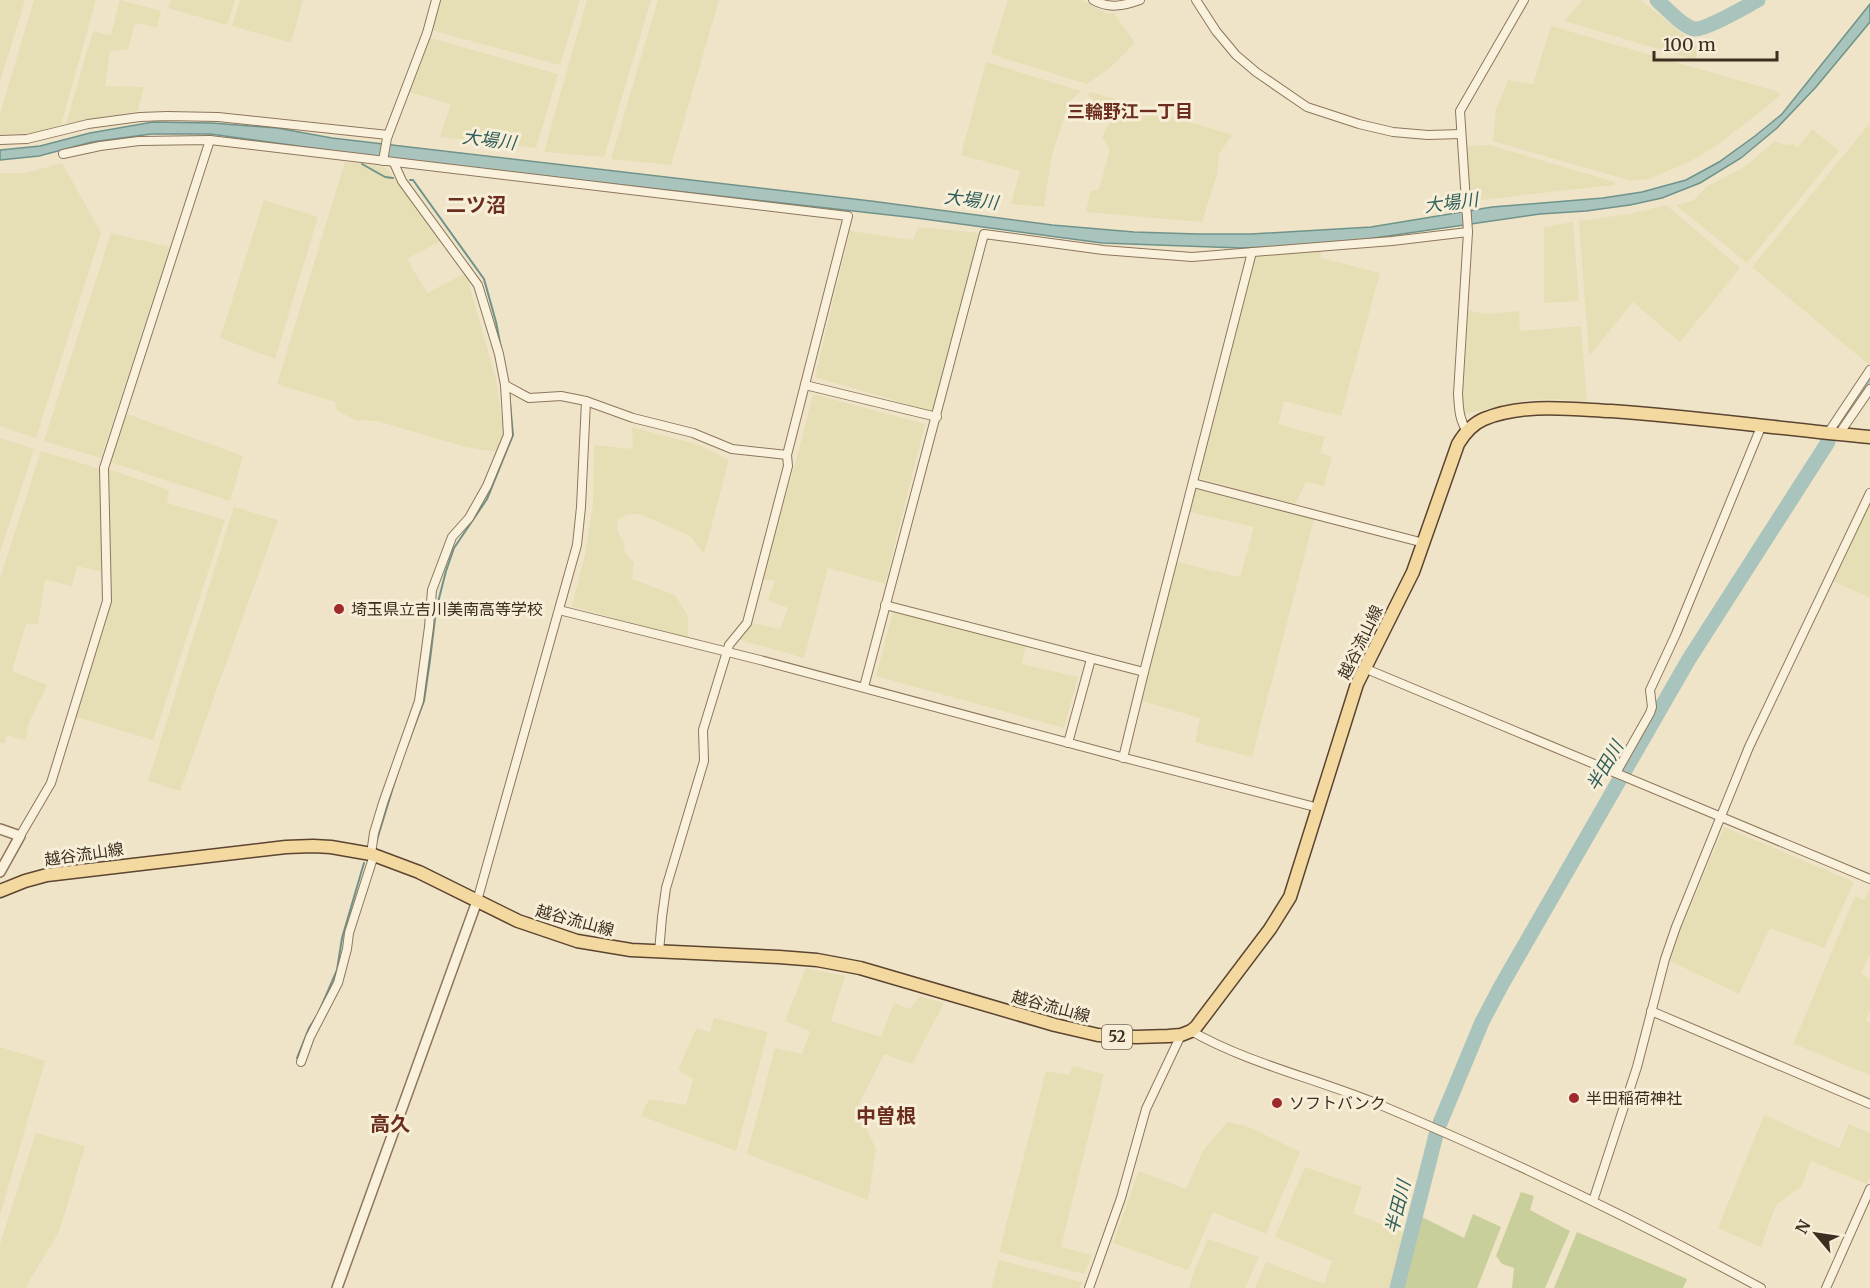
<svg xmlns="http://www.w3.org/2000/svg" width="1870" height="1288" font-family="Merriweather,'Noto Sans JP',serif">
	<rect width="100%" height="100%" fill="#f0e4c8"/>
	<!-- farmland -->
	<g fill="#e6deb5">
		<polygon points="0,0 25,0 0,82"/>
		<polygon points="34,0 96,0 61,125 32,133 0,135 0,114"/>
		<polygon points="120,0 161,11 157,28 135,23 128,49 110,51 105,86 144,87 138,111 66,124 93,31 111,35"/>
		<polygon points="171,0 235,0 227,25 168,8"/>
		<polygon points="240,0 303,0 291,43 232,26"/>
		<polygon points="439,0 580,0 560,65 430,30"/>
		<polygon points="587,0 651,0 604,157 544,152"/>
		<polygon points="658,0 719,0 671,165 611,159"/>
		<polygon points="1008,0 1082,0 1107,14 1114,13 1135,43 1111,67 1087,84 991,54"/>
		<polygon points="1583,0 1641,0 1699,48 1695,60 1564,21"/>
		<polygon points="1551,26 1779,92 1780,95 1760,112 1714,147 1689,162 1649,179 1631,181 1493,141 1496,110 1508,80 1533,84"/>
		<polygon points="430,38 558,74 536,148 440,137 451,104 409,92"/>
		<polygon points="986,62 1081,91 1069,102 1052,155 1044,207 1011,204 1020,171 961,155"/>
		<polygon points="1091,92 1232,135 1219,154 1217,174 1202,222 1086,212 1090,192 1099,189 1110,150 1102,137 1111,121 1088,94"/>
		<polygon points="1870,123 1870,364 1869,365 1752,267"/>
		<polygon points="1812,129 1839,151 1747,263 1676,205 1693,201 1706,187 1746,166 1775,141 1784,145 1793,144 1798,147"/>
		<polygon points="1489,145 1615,182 1615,185 1471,201 1466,146"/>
		<polygon points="345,162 379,166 386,168 441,241 407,259 427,293 466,273 496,380 504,435 497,452 465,447 377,421 356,420 337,411 335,402 277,384"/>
		<polygon points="62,163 101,233 36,438 0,426 0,173 26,173"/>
		<polygon points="264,200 318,217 275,359 220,338"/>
		<polygon points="1666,205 1740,268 1680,342 1633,302 1589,356 1579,221 1629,214"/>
		<polygon points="1573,222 1579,301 1544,303 1544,227"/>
		<polygon points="918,227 979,233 934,412 815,377 850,231 913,240"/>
		<polygon points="111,233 170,247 101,458 44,441"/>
		<polygon points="1321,251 1321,258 1380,273 1341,416 1284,401 1278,424 1325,437 1320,453 1332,457 1324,486 1306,482 1295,504 1199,478 1256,257"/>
		<polygon points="1468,310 1484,314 1519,311 1520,331 1581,326 1587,402 1555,399 1529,400 1464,414 1462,392"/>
		<polygon points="813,394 925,424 885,584 828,568 804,658 737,639 752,623 780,629 788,608 768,600 775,581 762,579 798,454"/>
		<polygon points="127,414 243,456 230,501 110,462"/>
		<polygon points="632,427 699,445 729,460 704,554 690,536 640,514 627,514 617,521 617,530 624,543 625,553 634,563 632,579 675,595 688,616 688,639 572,606 585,555 593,504 594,445 633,449"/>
		<polygon points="0,438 34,449 0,552"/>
		<polygon points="41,451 100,469 102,572 77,566 72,586 45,580 38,624 26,624 12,671 47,685 28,725 26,740 7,735 5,743 0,743 0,579"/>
		<polygon points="109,469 169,490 167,503 225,520 153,740 76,717 112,599"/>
		<polygon points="1195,489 1314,519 1252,757 1195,742 1200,718 1142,701 1177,562 1240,577 1254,527 1190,512"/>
		<polygon points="1870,504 1870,598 1833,581"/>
		<polygon points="234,507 278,520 180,791 148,781"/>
		<polygon points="895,604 1027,639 1022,664 1078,677 1064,728 876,676"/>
		<polygon points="1724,827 1854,882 1824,948 1770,928 1739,994 1670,961 1679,934"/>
		<polygon points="1870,889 1870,955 1861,973 1870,980 1870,1011 1866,1020 1870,1022 1870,1075 1799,1046 1793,1045 1855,896 1864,900"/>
		<polygon points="806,968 845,976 831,1021 881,1037 894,1003 910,1009 920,996 944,1003 912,1064 884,1054 857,1108 876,1149 868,1200 747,1154 775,1048 802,1054 810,1031 785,1021"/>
		<polygon points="714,1018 768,1032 736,1151 641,1116 649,1099 686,1105 693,1079 678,1070 696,1029 710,1032"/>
		<polygon points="0,1047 45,1061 0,1215"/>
		<polygon points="1073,1066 1104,1074 1061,1247 1092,1255 1084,1274 999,1252 1046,1071 1069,1075"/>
		<polygon points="1764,1115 1839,1148 1849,1124 1870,1133 1870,1177 1867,1184 1811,1161 1801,1187 1776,1205 1761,1247 1718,1228"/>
		<polygon points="1227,1122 1249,1127 1300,1152 1266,1234 1213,1212 1188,1270 1113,1243 1139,1171 1186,1189 1203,1151"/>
		<polygon points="36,1133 85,1146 59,1232 25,1288 0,1288 0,1244"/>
		<polygon points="1305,1167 1362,1187 1353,1213 1404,1233 1389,1288 1255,1288 1266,1262 1324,1284 1332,1261 1275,1237"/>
		<polygon points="1208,1239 1259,1257 1245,1288 1189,1288 1193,1274"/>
		<polygon points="999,1260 1077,1281 1083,1282 1079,1288 991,1288"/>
	</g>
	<!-- green -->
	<g fill="#c9cf9b">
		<polygon points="1521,1192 1534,1196 1530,1210 1570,1231 1545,1288 1512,1288 1514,1268 1502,1264 1496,1256"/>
		<polygon points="1473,1214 1501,1227 1477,1288 1402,1288 1422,1217 1464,1238"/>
		<polygon points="1577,1232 1687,1279 1683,1288 1554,1288"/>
	</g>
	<!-- water -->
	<polygon fill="#a9c4bc" stroke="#6f938a" stroke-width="1.5" points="1870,4 1870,22 1816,87 1777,128 1741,158 1700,183 1662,198 1630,205 1586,211 1540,214 1326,245 1240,248 1102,243 916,218 400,160 210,134 151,134 92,142 39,156 0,160 0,150 40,146 90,133 153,122 212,123 277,128 332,138 871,201 1052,225 1134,232 1197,234 1251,234 1371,227 1492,207 1603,198 1642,192 1686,180 1719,162 1755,136 1782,114"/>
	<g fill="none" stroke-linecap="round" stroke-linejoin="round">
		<!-- stream -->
		<g stroke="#6f938a" stroke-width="2">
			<polyline points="362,164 385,177 393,178"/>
			<polyline points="410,180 413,180 484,279 496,322 501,348"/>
			<polyline points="407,746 424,701 430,660 436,610 446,571 454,548 487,499 513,435 509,392"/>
			<polyline points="376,843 398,771"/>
			<polyline points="297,1058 309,1028 318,1014 337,970 342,938 364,863"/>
		</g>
		<!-- river -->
		<g stroke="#a9c4bc" stroke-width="15">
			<path d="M1657 0C1665 7 1683 27 1694 29 1706 30 1745 7 1758 0"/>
			<polyline points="1839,425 1870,379"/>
			<polyline points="1440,1123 1482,1022 1501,986 1689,659 1828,442"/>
			<polyline points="1397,1288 1436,1135"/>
		</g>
		<!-- minor casing -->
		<g stroke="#8d765c" stroke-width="10">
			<g id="minor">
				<path d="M1093 0C1109 9 1123 6 1140 0"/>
				<polyline points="1196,0 1216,31 1236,55 1256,72 1307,107 1359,124 1393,132 1428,135 1461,134"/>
				<polyline points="0,140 27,139 88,124 140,117 167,116 218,117 388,135"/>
				<polyline points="63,154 100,146 139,141 210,140 848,216 787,455 788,466 747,623 729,645 703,730 704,761 666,888 662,917 659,952"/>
				<polyline points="383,161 387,138 427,33 436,0"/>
				<polyline points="505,385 529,398 561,396 586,401"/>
				<polyline points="805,385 937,417"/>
				<path d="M1467 431C1459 420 1459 408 1458 394L1468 232 1460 111 1524 0"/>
				<polyline points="1828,433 1870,370"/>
				<polyline points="1839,434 1870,389"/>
				<polyline points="1193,483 1424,543"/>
				<polyline points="885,605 1144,672"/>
				<polyline points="559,610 760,660 1125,758 1319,808"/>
				<polyline points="1364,668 1870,879"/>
				<polyline points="864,687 984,234 1103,250 1192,257 1392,241 1468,232"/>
				<polyline points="1068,743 1091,659"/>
				<polyline points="1123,758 1144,672 1252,252"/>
				<polyline points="1616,773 1650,713 1652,707 1650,690 1676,634 1761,427"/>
				<polyline points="20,836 51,783 107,601 104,468 210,140"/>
				<polyline points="371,854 374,833 383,803 419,701 429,627 432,590 452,537 469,518 487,486 508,435 505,385 499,354 478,285 402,181 394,163"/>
				<polyline points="477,901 577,545 581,507 586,401 633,418 693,433 732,449 787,455"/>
				<polyline points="1651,1011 1870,1104"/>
				<path d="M1191 1031C1251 1065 1322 1080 1385 1107 1514 1161 1639 1222 1761 1288"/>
				<polyline points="301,1062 310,1037 338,983 347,949 349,933 374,855"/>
				<polyline points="1593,1201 1637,1067 1665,959 1676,927 1749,747 1870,493"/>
				<polyline points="1089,1288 1121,1198 1146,1109 1181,1035"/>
				<polyline points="1826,1288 1870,1189"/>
			</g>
		</g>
		<!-- tertiary casing -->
		<g stroke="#8d765c" stroke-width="12">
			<g id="tertiary">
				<polyline points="0,829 20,836 0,872"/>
				<polyline points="337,1288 477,901"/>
			</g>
		</g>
		<!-- primary casing -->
		<g stroke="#5b4430" stroke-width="15">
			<path id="primary" d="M0 891 25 881 47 875 286 847 313 846 331 847 371 854 419 872 518 921 577 941 631 950 779 957 817 960 860 968 1055 1025 1098 1035 1136 1037 1168 1036 1181 1035 1191 1031 1196 1027 1270 929 1290 897 1357 684 1413 572 1458 444C1464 434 1472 424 1484 419 1524 403 1569 409 1611 411 1697 417 1783 429 1870 437"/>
		</g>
		<!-- minor -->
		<use href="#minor" stroke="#faf1dc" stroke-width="8"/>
		<!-- tertiary -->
		<use href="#tertiary" stroke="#faf1dc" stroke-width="9"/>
		<!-- primary -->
		<use href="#primary" stroke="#f3d9a0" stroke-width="12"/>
	</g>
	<!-- markers -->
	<g fill="#9e2a2b" stroke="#f7eed8" stroke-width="2">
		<circle cx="339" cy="609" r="6"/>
		<circle cx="1574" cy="1098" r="6"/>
		<circle cx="1277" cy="1103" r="6"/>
	</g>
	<g text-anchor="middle" stroke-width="6" stroke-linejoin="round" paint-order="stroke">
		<!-- shield labels -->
		<rect fill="#f7eed8" stroke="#756857" stroke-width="1.5" x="1102" y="1025" width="30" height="24" rx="4.5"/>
		<g font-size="15" font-weight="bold" fill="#3d2e20">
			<text x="1117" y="1042">52</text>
		</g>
		<!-- poi labels -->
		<g font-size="16" fill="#3d2e20" stroke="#f7eed8" text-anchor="start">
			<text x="351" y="615">埼玉県立吉川美南高等学校</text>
			<text x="1586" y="1104">半田稲荷神社</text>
			<text x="1289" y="1109">ソフトバンク</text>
		</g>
		<!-- street labels -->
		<g font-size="16" fill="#3d2e20" stroke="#f7eed8">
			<text transform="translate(1360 642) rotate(-64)" y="6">越谷流山線</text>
			<text transform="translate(84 854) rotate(-8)" y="6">越谷流山線</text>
			<text transform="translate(575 920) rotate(15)" y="6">越谷流山線</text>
			<text transform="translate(1051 1006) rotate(15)" y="6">越谷流山線</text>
		</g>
		<!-- neighbourhood labels -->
		<g font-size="18" font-weight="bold" fill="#6b2e1e" stroke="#f7eed8">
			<text x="1130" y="118">三輪野江一丁目</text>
		</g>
		<!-- water labels -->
		<g font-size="18" font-style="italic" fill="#2f5d5a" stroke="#f7eed8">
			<text transform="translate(489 140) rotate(7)" y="6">大場川</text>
			<text transform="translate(971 200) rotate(7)" y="6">大場川</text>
			<text transform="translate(1451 203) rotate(-7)" y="6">大場川</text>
			<text transform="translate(1605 766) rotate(-60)" y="6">半田川</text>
			<text transform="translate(1398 1207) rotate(-76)" y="6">半田川</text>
		</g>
		<!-- quarter labels -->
		<g font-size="20" font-weight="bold" fill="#6b2e1e" stroke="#f7eed8">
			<text x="476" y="212">二ツ沼</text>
			<text x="886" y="1123">中曽根</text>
			<text x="390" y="1131">高久</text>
		</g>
	</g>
	<!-- north arrow -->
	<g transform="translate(1816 1234) rotate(299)" stroke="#f7eed8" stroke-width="4.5" paint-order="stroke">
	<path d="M0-4.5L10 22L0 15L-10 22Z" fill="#3d2e20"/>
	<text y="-9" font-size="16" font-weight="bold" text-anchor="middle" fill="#3d2e20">N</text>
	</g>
	<!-- scale -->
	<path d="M1654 51v9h123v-9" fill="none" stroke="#3d2e20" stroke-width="3"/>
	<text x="1663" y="51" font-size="18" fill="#3d2e20" stroke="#f7eed8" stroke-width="4.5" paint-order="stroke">100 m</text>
</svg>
